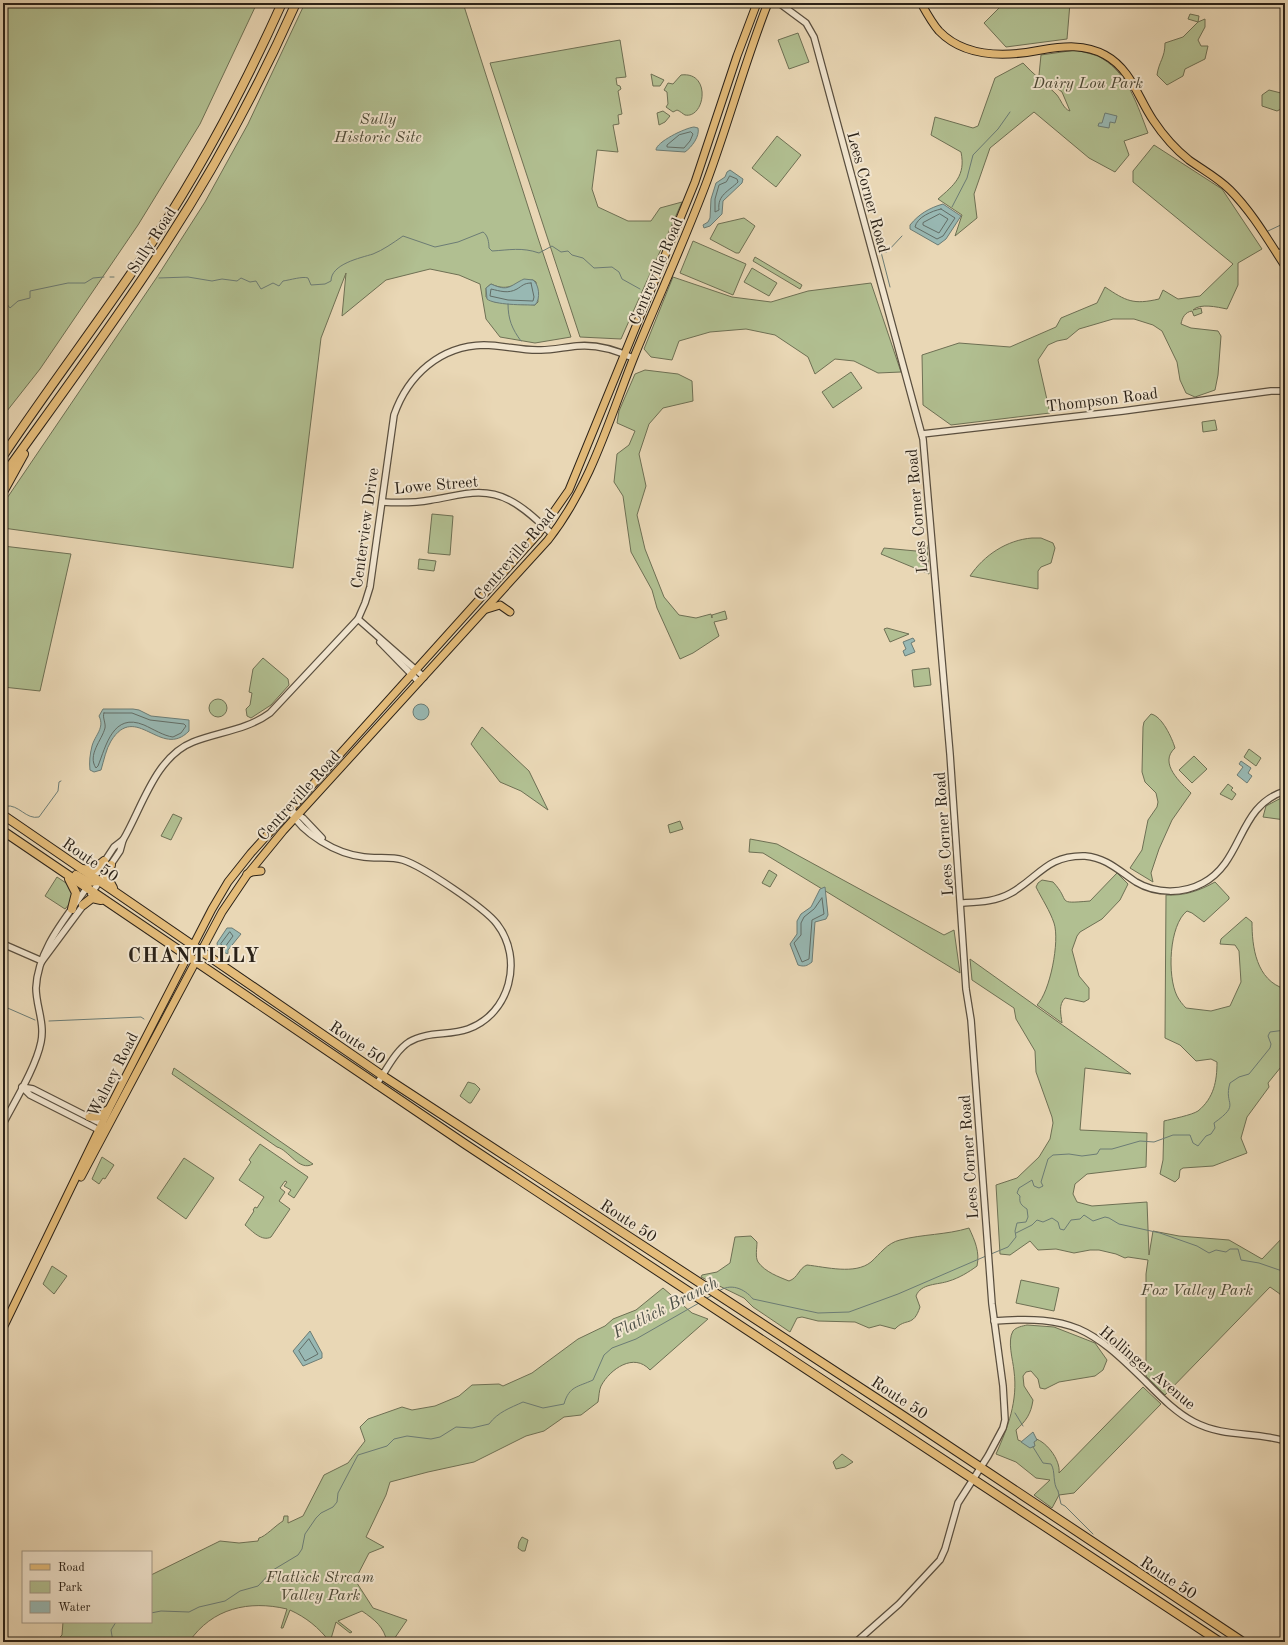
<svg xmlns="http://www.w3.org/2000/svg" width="1288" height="1645" font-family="'Old Standard TT',serif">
	<rect width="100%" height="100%" fill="#e9d7b5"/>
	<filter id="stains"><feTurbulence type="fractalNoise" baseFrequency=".005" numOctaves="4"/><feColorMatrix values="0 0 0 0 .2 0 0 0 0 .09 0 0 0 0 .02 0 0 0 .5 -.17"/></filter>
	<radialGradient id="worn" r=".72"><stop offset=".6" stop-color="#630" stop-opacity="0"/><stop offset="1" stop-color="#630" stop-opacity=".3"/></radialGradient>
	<!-- green -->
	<g fill="#b1bf91" stroke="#6e7054" fill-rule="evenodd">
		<polygon points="3,3 257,3 200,124 138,225 40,369 3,416"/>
		<path d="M305 3H463L538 238 571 337 535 343 500 337 486 319 480 284 459 275 430 269 386 280 342 316 346 273 321 338 293 568 3 528V504L157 277 205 202 248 124ZM533 280 536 282 538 302 535 305 495 302 486 297V288L491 284C510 293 515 281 533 280Z"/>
		<polygon points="1004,3 1070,3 1067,39 1006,47 984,23"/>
		<path d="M1190 14 1199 16 1198 22 1205 19V27L1198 40 1201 46H1208L1205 59 1185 69 1183 76 1167 85 1157 75C1159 61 1165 58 1165 43L1183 37 1198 22 1188 19Z"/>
		<polygon points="798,33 809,62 789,69 778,40"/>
		<polygon points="620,40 626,77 616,78 617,85 620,86 621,89 618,91 622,114 618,115 619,124 613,125 618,152 597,150 592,189 598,207 628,221 651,221 660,208 682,202 621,339 580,337 490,63"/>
		<path d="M1076 50C1085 53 1096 54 1103 59 1128 74 1138 107 1148 133L1124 141 1129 155 1115 172 1089 158 1034 112 990 148 974 194 977 218 955 236 962 215 938 199C954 185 966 176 961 152L931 135 935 117 973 128 978 126 995 78 1023 63C1033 74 1045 83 1056 94 1061 99 1063 109 1070 111L1062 92 1039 75 1041 55Z"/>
		<polygon points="651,74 664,80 660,86 653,86"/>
		<path d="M681 75C712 71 705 119 685 115 683 114 680 111 677 110L673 112 666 107 668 104 667 92 664 90 668 83 673 84Z"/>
		<polygon points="1269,90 1285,94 1285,107 1277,111 1262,106 1262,95"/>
		<polygon points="663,111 670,116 665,122 659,125 657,113"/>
		<polygon points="777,136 801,155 776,187 752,168"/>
		<path d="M1154 145 1222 189 1262 249 1238 263V285L1227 309C1217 307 1200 303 1193 310L1201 308 1202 313 1194 316 1192 311C1185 312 1182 318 1181 324L1191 328 1218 331 1221 336 1218 375 1215 390 1195 397 1186 393 1180 380 1177 362 1162 331 1153 325 1134 319H1113L1079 329 1067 339 1057 341 1048 345 1038 360 1050 413 951 425 923 405 922 355 959 343 1010 347 1056 327 1061 318 1097 303 1105 287C1126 301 1133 305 1159 299L1163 290 1178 299 1200 296 1233 264 1133 182V171Z"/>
		<polygon points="744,218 755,226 739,253 736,253 710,239 718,224"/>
		<polygon points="693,241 746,264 733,295 680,273"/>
		<polygon points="755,257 802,285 800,289 753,261"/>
		<polygon points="752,268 777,283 769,296 744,282"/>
		<polygon points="673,277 732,297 771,302 808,291 871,283 901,372 878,373 854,361 835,359 815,374 808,357 775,335 746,329 710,332 679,341 672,360 651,357 644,349"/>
		<polygon points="645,370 678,374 692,381 693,401 663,408 649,424 639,454 646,486 637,515 645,549 664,597 679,615 696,618 711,614 712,618 712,615 725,611 727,619 714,622 719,636 693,653 680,659 657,608 652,590 631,552 623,496 614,482 617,454 629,445 635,431 617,423 619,411 635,374"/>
		<polygon points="851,372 862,388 833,408 822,392"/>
		<polygon points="1215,420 1217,430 1203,432 1202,422"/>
		<polygon points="432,514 453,516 450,555 428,553"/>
		<path d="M1032 538H1041L1053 543 1055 548 1051 563 1041 567 1038 571V589L970 576C984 555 1007 540 1032 538Z"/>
		<polygon points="927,545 929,574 881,554 884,548 916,551"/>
		<polygon points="3,546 71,554 40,691 3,687"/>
		<polygon points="419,559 436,561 434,571 418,569"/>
		<polygon points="887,628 909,634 890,642 884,629"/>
		<polygon points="263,658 288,679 289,685 271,705 251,718 247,716 246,709 250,705 252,693 249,692 253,669"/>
		<polygon points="929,668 931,685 914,687 912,670"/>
		<circle cx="218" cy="708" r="9"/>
		<path d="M1151 714C1162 716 1172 738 1175 748 1158 763 1181 783 1191 793L1172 820 1159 849 1151 873 1153 882 1130 868 1142 850 1148 820 1157 807 1158 802 1156 793 1145 782 1142 772 1143 727 1144 722Z"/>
		<polygon points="482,727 529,771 548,810 521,791 500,782 471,744"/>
		<polygon points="1249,749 1261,758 1256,766 1244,757"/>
		<polygon points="1194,756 1207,769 1192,783 1179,770"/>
		<polygon points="1228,784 1233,788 1231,790 1236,794 1232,800 1220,794"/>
		<polygon points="1285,796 1285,820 1263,817 1266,806"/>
		<polygon points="173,814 182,818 171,840 161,836"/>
		<polygon points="680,821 683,829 670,833 668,825"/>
		<polygon points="750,839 777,844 944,935 954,930 960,973 763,853 749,852"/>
		<polygon points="769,870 777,875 770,887 762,883"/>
		<path d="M1117 873 1128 884 1120 900 1102 919 1080 932 1077 936 1072 950 1079 976 1089 988V999L1084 1002 1065 998C1058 1005 1061 1014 1062 1023L1037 1005C1050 992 1060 941 1054 923 1050 911 1042 899 1036 887L1038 883 1042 880 1053 882C1072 902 1054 904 1090 901Z"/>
		<polygon points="57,877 72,887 72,901 65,909 45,896"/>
		<path d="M1215 882 1229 897V899L1204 922 1192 913 1187 911C1169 925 1167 976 1177 996 1179 1000 1183 1005 1186 1008L1211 1011 1230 1006 1241 982 1239 951 1235 945 1220 944 1221 939 1246 917 1252 922C1252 947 1256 980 1285 989V1062L1268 1083 1269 1087 1247 1117 1241 1138 1247 1153 1213 1166 1183 1168 1180 1170 1179 1178 1175 1182 1160 1174 1163 1160 1164 1121C1172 1119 1192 1115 1198 1111 1214 1098 1217 1081 1217 1062L1211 1059 1196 1061 1180 1045 1165 1038 1166 895C1184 896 1199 891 1215 882Z"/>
		<polygon points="970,959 1131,1074 1085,1068 1080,1130 1147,1133 1146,1167 1087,1174 1075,1184 1073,1194 1077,1202 1092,1206 1147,1202 1149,1255 1153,1231 1179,1236 1229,1240 1262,1259 1285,1235 1285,1306 1280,1294 1270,1287 1165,1395 1146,1376 1146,1274 1148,1260 1128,1257 1125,1258 1116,1254 1099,1250 1090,1250 1074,1253 1056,1249 1038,1250 1030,1241 1010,1255 1000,1254 996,1185 1017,1178 1039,1157 1050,1139 1053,1123 1052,1117 1036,1072 1035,1051 1016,1019 1014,1008 972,980"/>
		<path d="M174 1068 313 1164C299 1172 289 1150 277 1147L172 1074Z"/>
		<polygon points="468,1082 475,1084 480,1089 471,1103 469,1103 460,1096"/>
		<path d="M260 1144 308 1177 294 1198 288 1194 291 1190 284 1186 287 1182 285 1181 280 1188 285 1192 279 1201 290 1209 271 1237C262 1242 252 1231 245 1225L254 1211 253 1210 255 1207 257 1208 264 1197 239 1180 251 1162 249 1160Z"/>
		<polygon points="102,1157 114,1165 105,1179 103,1178 99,1184 92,1179"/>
		<polygon points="184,1158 214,1178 186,1219 157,1198"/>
		<path d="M969 1228C975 1241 980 1252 977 1266 969 1272 959 1278 949 1281 938 1285 921 1283 916 1296L920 1307C913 1328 906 1317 895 1329L880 1325 869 1328 855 1322 818 1321 802 1317 797 1318 790 1332 753 1307 744 1298 701 1277 702 1275 717 1272 730 1263 735 1237 751 1236 757 1242C757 1248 755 1257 758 1262 765 1272 779 1277 789 1281 798 1278 799 1268 807 1265 826 1267 855 1275 871 1262 880 1254 887 1243 900 1240 923 1234 946 1235 969 1228Z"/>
		<polygon points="52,1266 67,1276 54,1294 43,1284"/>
		<polygon points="1021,1280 1059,1288 1054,1311 1016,1303"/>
		<path d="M663 1288 692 1313 708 1319 650 1370C634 1352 610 1369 601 1386 599 1390 599 1397 598 1402L581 1415 564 1417 544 1431 526 1436 474 1462 428 1472 390 1482 386 1495 366 1537 384 1547 369 1553 355 1580 373 1608 407 1620 392 1642H387C384 1627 375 1620 362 1611L338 1621 352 1632 350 1633 336 1622 330 1642C318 1627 307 1618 290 1610L283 1628H281L287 1609C249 1600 212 1608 189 1642H55L62 1635 63 1622H151V1575L220 1541 239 1543 258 1541 259 1538C265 1537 276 1525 283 1521L284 1516H288V1523L303 1516 324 1475 348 1463 365 1441 360 1427 368 1419 402 1407 412 1410 435 1406 459 1396 472 1385 499 1384 503 1386 532 1373 578 1339 605 1326 613 1319 636 1310Z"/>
		<path d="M1027 1325 1054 1327 1095 1343 1107 1360 1103 1370 1095 1376 1059 1382 1045 1389 1040 1388 1038 1379 1031 1371 1026 1372 1023 1376 1024 1386 1033 1400C1031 1414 1026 1421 1016 1430L1018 1440 1023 1442 1032 1438C1045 1439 1061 1460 1059 1473L1143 1387 1161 1404 1074 1493 1059 1495 1052 1508 1034 1495 1050 1480 1036 1478 1016 1462 996 1454C1008 1427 1018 1401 1014 1371 1013 1360 1007 1341 1013 1331 1016 1327 1023 1326 1027 1325Z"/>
		<polygon points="842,1454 853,1462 845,1467 836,1469 833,1462"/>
		<polygon points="522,1537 528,1540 525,1551 522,1551 518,1548 519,1542"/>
	</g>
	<!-- water -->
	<g fill="#98b8b3" stroke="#6c7c75">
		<polygon points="1105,113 1117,116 1115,123 1110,122 1109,128 1098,126 1099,123 1102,123"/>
		<path d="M694 127 698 128C700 136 692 147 685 152L656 150C656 142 685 128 694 127Z"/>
		<polygon points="730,170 743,179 742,183 723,201 722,214 710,226 704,228 703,225 708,222 710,218 711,199 716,183 725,177 727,172"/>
		<path d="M943 204 961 216 946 239 938 245 910 229V225C919 214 929 208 943 204Z"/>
		<path d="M524 279 533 280C539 284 541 299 535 305 525 305 494 305 487 299L486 288 491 284C509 292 509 286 524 279Z"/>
		<polygon points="913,638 915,641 911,643 915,652 905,656 903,651 906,649 903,642"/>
		<circle cx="421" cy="712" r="8"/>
		<path d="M103 709H133L139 710 151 716 189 720V731C161 760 136 701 111 741 106 749 104 760 101 770L94 772 90 770C89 762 90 754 92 746 95 735 105 728 99 716Z"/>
		<polygon points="1241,761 1251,768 1248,773 1252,776 1247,783 1237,775 1243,767 1239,764"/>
		<path d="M825 887 828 915 826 919 815 922 812 962C807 966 804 967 798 965L790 944 797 934V921L801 914 811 907 820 889Z"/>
		<polygon points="227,928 232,928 241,934 228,950 228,954 218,950 217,943"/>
		<polygon points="310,1331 322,1353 322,1358 303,1366 293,1351"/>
		<polygon points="1033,1432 1037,1440 1034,1442 1035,1446 1030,1448 1021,1442"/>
	</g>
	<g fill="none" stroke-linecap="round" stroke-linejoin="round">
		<!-- shore -->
		<g stroke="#626d66" stroke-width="1">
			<polygon points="691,132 693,134 690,141 684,148 667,147 667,145 679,135"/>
			<path d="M730 176 737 179 738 182C729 191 717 195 719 210L715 212V199L719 185 726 182Z"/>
			<path d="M941 209 955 218 943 236 937 239 915 227C917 217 932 211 941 209Z"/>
			<polygon points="940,214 948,219 939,233 923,225 923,223"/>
			<path d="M531 283 534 297 533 301 508 300 490 296 491 289C500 291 508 294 517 289 522 286 524 283 531 283Z"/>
			<path d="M104 713H132L150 720 184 724 186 726 181 733 173 737C164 736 153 729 144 725 113 712 106 746 98 766L96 768C87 755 102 740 105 728 106 723 102 717 104 713Z"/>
			<polygon points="822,898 824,914 812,920 809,959 802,962 794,943 801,935 801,923 804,917 814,909"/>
			<polygon points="230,932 233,936 225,947 223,948 221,944"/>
			<polygon points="309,1339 318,1354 305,1361 299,1351"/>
		</g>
		<!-- stream -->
		<g stroke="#6c7c75" stroke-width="1">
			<polyline points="952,207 967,178 973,155 998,129 1010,112"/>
			<polyline points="877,229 881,251"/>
			<polyline points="1268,231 1285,223"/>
			<polyline points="110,277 114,277"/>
			<path d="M159 278 188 277 212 281 222 279 237 281 241 278 250 282 256 281 261 289 273 283 279 286 283 281C290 280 303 276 308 278L311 285 325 284 331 281C331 264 360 258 373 254 383 250 393 243 403 236L435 247 458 242 483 232C488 235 489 243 489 248L492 251C509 250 522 247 539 253L552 246 561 252 568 251 572 255 583 258 594 268 612 267 619 272 622 279 640 289"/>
			<polyline points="890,287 881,252 887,252 902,236"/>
			<polyline points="3,303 6,303 10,308 18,301 30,298 30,291 68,283 85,283 93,278 104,277"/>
			<path d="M508 304C508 319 512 329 521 341"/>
			<path d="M6 806C19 804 26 820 39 817L58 791 59 782 61 781"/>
			<polyline points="3,1006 35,1020"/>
			<polyline points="49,1021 141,1017 144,1019"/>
			<polyline points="1016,1233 1032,1225 1037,1220 1043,1222 1052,1218 1058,1222 1060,1229 1064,1230 1071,1220 1080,1219 1084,1215 1093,1221 1105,1217 1109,1218 1119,1224 1160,1233 1197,1246 1209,1253 1216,1250 1226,1252 1230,1249 1238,1249 1241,1260 1259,1263 1285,1272"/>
			<path d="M991 1254 1008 1247 1016 1237 1015 1231 1017 1223 1026 1222 1028 1217 1027 1209C1021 1205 1019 1203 1020 1196L1017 1193 1019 1188 1032 1180 1034 1186 1039 1188 1043 1186 1041 1182 1048 1159 1053 1155 1069 1154 1082 1156 1097 1154 1100 1149H1112L1140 1141 1154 1142 1173 1135H1190L1193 1143 1198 1146 1206 1136 1211 1134 1215 1128 1214 1123C1242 1103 1223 1106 1230 1083L1239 1077 1249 1074 1270 1048 1271 1044 1268 1036 1270 1032 1285 1030"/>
			<path d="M719 1291C730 1283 744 1288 753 1299L818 1313 849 1312 898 1294 986 1256"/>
			<polyline points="705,1299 711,1296"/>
			<polyline points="1015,1413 1023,1426"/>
			<path d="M1033 1447 1043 1463 1051 1464C1056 1472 1052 1483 1058 1491"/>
			<polyline points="1058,1491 1061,1504 1065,1506 1093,1534"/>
			<path d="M151 1613 161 1611 189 1612 199 1607 225 1601 240 1591 258 1586 273 1570 298 1555 302 1549 305 1534 316 1518 321 1513 333 1507 337 1502 338 1493 358 1455 387 1446 394 1439 407 1436 431 1439 440 1437 456 1427 472 1428 489 1424C498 1412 510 1408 523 1402L543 1408 564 1404C569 1386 578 1387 593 1380L604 1355 612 1348 636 1339 699 1303"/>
			<polyline points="96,1642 102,1638 103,1642"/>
			<polyline points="113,1642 111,1630 116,1622"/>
		</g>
		<!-- minor casing -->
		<g stroke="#5a4f3f" stroke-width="8">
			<g id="minor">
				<polyline points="779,3 806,23 814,37 923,439 950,754 966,989 971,1020 992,1304 1003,1386 1005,1420 1003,1428 988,1456 958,1503 945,1549 940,1560 899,1604 856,1642"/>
				<polyline points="1278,254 1285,250"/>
				<polyline points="922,434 1123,411 1271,391 1285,391"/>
				<path d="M382 502C398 503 415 503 431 500 458 496 482 486 509 500 525 508 539 522 552 534"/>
				<polyline points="358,619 424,677"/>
				<polyline points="380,642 419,682"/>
				<path d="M289 810C303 834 336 854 364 857 377 859 390 856 403 860 422 866 485 908 497 924 524 959 510 1014 468 1029 449 1036 427 1031 409 1042 395 1051 386 1071 376 1085"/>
				<polyline points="295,813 303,818 322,838"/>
				<polyline points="93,879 114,847 123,840"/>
				<path d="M91 894 120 851 123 840C142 808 155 757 193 742 218 732 247 730 270 713L358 619 365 603 370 587 394 415C408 375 440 346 484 345 503 345 522 351 541 350 553 350 565 347 577 346 597 344 616 350 633 358"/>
				<path d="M961 903C979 902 995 902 1011 893 1039 877 1047 855 1085 856 1107 858 1119 871 1136 882 1156 894 1183 894 1203 883 1244 861 1237 806 1285 791"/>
				<polyline points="3,944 42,961"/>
				<polyline points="42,961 85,903"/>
				<polyline points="22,1087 30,1095 101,1131"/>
				<polyline points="22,1087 33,1089 104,1125"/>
				<path d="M3 1124C15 1101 36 1067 41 1042 45 1023 36 1006 36 988 38 948 67 917 88 886"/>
				<path d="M994 1321C1072 1315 1091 1328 1145 1381 1160 1396 1175 1412 1194 1422 1225 1438 1254 1431 1285 1441"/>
			</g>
		</g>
		<!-- major casing -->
		<g stroke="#2b2218" stroke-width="9">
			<g id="major">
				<path d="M921 3C926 12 932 23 939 31 965 58 1006 57 1041 50 1064 46 1085 44 1105 55 1131 69 1138 98 1153 120 1163 135 1175 149 1189 160 1203 170 1218 178 1230 190 1252 212 1268 240 1285 266"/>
				<polyline points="487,609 500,605 510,612"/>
				<polyline points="247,874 252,872 261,871"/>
				<polyline points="89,1117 98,1117 107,1110"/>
				<path d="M81 1177 222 912 247 875 283 831 548 540C591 485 609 420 634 357 658 298 685 240 707 181 729 122 745 61 768 3"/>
				<polyline points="3,1328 110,1107 212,909 228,882 251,853 539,533 569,490 695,182 737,56 757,3"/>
			</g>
		</g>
		<!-- highway casing -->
		<g stroke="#2b2218" stroke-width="10">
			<g id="highway">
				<path d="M3 456C53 381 108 310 157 235 205 161 246 83 282 3"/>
				<path d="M3 476C58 399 115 322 166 243 216 166 259 86 296 3"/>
				<polyline points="3,492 24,454"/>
				<polyline points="3,815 383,1076 899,1413 1243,1642"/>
				<polyline points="3,831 465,1144 1220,1642"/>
				<polyline points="111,865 107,877 113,888"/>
				<polyline points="82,869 93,870 104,861"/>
				<polyline points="76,875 88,882 99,881"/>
				<polyline points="69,879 76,893 72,909"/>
				<polyline points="83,905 92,898 101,900"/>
			</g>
		</g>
		<!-- minor -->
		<use href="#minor" stroke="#f1e5cf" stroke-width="5.5"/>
		<!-- major -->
		<use href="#major" stroke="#e4bc7a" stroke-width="7"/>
		<!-- highway -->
		<use href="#highway" stroke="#e4bc7a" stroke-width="8"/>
	</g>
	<g text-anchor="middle" stroke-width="4" stroke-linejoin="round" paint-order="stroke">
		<!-- park labels -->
		<g font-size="16" font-style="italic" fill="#4c4936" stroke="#f1e5cf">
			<text x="1088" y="88">Dairy Lou Park</text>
			<text x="378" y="124">Sully<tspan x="378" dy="18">Historic Site</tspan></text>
			<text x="1197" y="1295">Fox Valley Park</text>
			<text x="320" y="1582">Flatlick Stream<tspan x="320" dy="18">Valley Park</tspan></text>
		</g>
		<!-- street labels -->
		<g font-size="16" fill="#2b2218" stroke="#f1e5cf">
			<text transform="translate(869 192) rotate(75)" y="6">Lees Corner Road</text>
			<text transform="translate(151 240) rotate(-57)" y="6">Sully Road</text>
			<text transform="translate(655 271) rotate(-67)" y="6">Centreville Road</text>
			<text transform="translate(1102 399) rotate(-7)" y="6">Thompson Road</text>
			<text transform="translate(436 484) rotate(-5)" y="6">Lowe Street</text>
			<text transform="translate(916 511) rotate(-95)" y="6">Lees Corner Road</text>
			<text transform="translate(364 528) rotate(-82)" y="6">Centerview Drive</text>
			<text transform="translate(514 554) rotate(-49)" y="6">Centreville Road</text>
			<text transform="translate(298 795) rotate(-48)" y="6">Centreville Road</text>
			<text transform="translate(943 834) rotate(-94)" y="6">Lees Corner Road</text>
			<text transform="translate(91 859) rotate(35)" y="6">Route 50</text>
			<text transform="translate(358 1042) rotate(34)" y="6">Route 50</text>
			<text transform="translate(112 1074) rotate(-63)" y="6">Walney Road</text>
			<text transform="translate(968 1157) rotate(-94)" y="6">Lees Corner Road</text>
			<text transform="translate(629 1220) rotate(33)" y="6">Route 50</text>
			<text transform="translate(1148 1367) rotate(40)" y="6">Hollinger Avenue</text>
			<text transform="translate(900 1397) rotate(33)" y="6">Route 50</text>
			<text transform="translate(1169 1577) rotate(33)" y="6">Route 50</text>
		</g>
		<!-- water labels -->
		<g font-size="17" font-style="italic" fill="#4c4f46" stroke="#f1e5cf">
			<text transform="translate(665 1307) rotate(-27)" y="6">Flatlick Branch</text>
		</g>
		<!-- district labels -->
		<g font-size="20" font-weight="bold" letter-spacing="1" fill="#2b2218" stroke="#f1e5cf">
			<text x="194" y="962">CHANTILLY</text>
		</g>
	</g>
	<!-- margin -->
	<rect width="1288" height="1645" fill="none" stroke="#e9d7b5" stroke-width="16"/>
	<rect x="4" y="4" width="1280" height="1637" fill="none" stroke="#2b2218" stroke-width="2"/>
	<rect x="8" y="8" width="1272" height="1629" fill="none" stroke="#2b2218"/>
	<!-- legend -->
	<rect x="22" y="1551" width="130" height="72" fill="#f1e5cf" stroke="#a29786"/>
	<rect x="30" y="1564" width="20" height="6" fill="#e4bc7a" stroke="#a29786"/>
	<text x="58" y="1571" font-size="12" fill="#2b2218">Road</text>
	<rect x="30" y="1581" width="20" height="12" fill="#b1bf91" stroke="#a29786"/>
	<text x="58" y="1591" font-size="12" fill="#2b2218">Park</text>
	<rect x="30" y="1601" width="20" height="12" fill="#98b8b3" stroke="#a29786"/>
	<text x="58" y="1611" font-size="12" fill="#2b2218">Water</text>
	<rect width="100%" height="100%" filter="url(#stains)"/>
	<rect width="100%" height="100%" fill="url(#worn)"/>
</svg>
